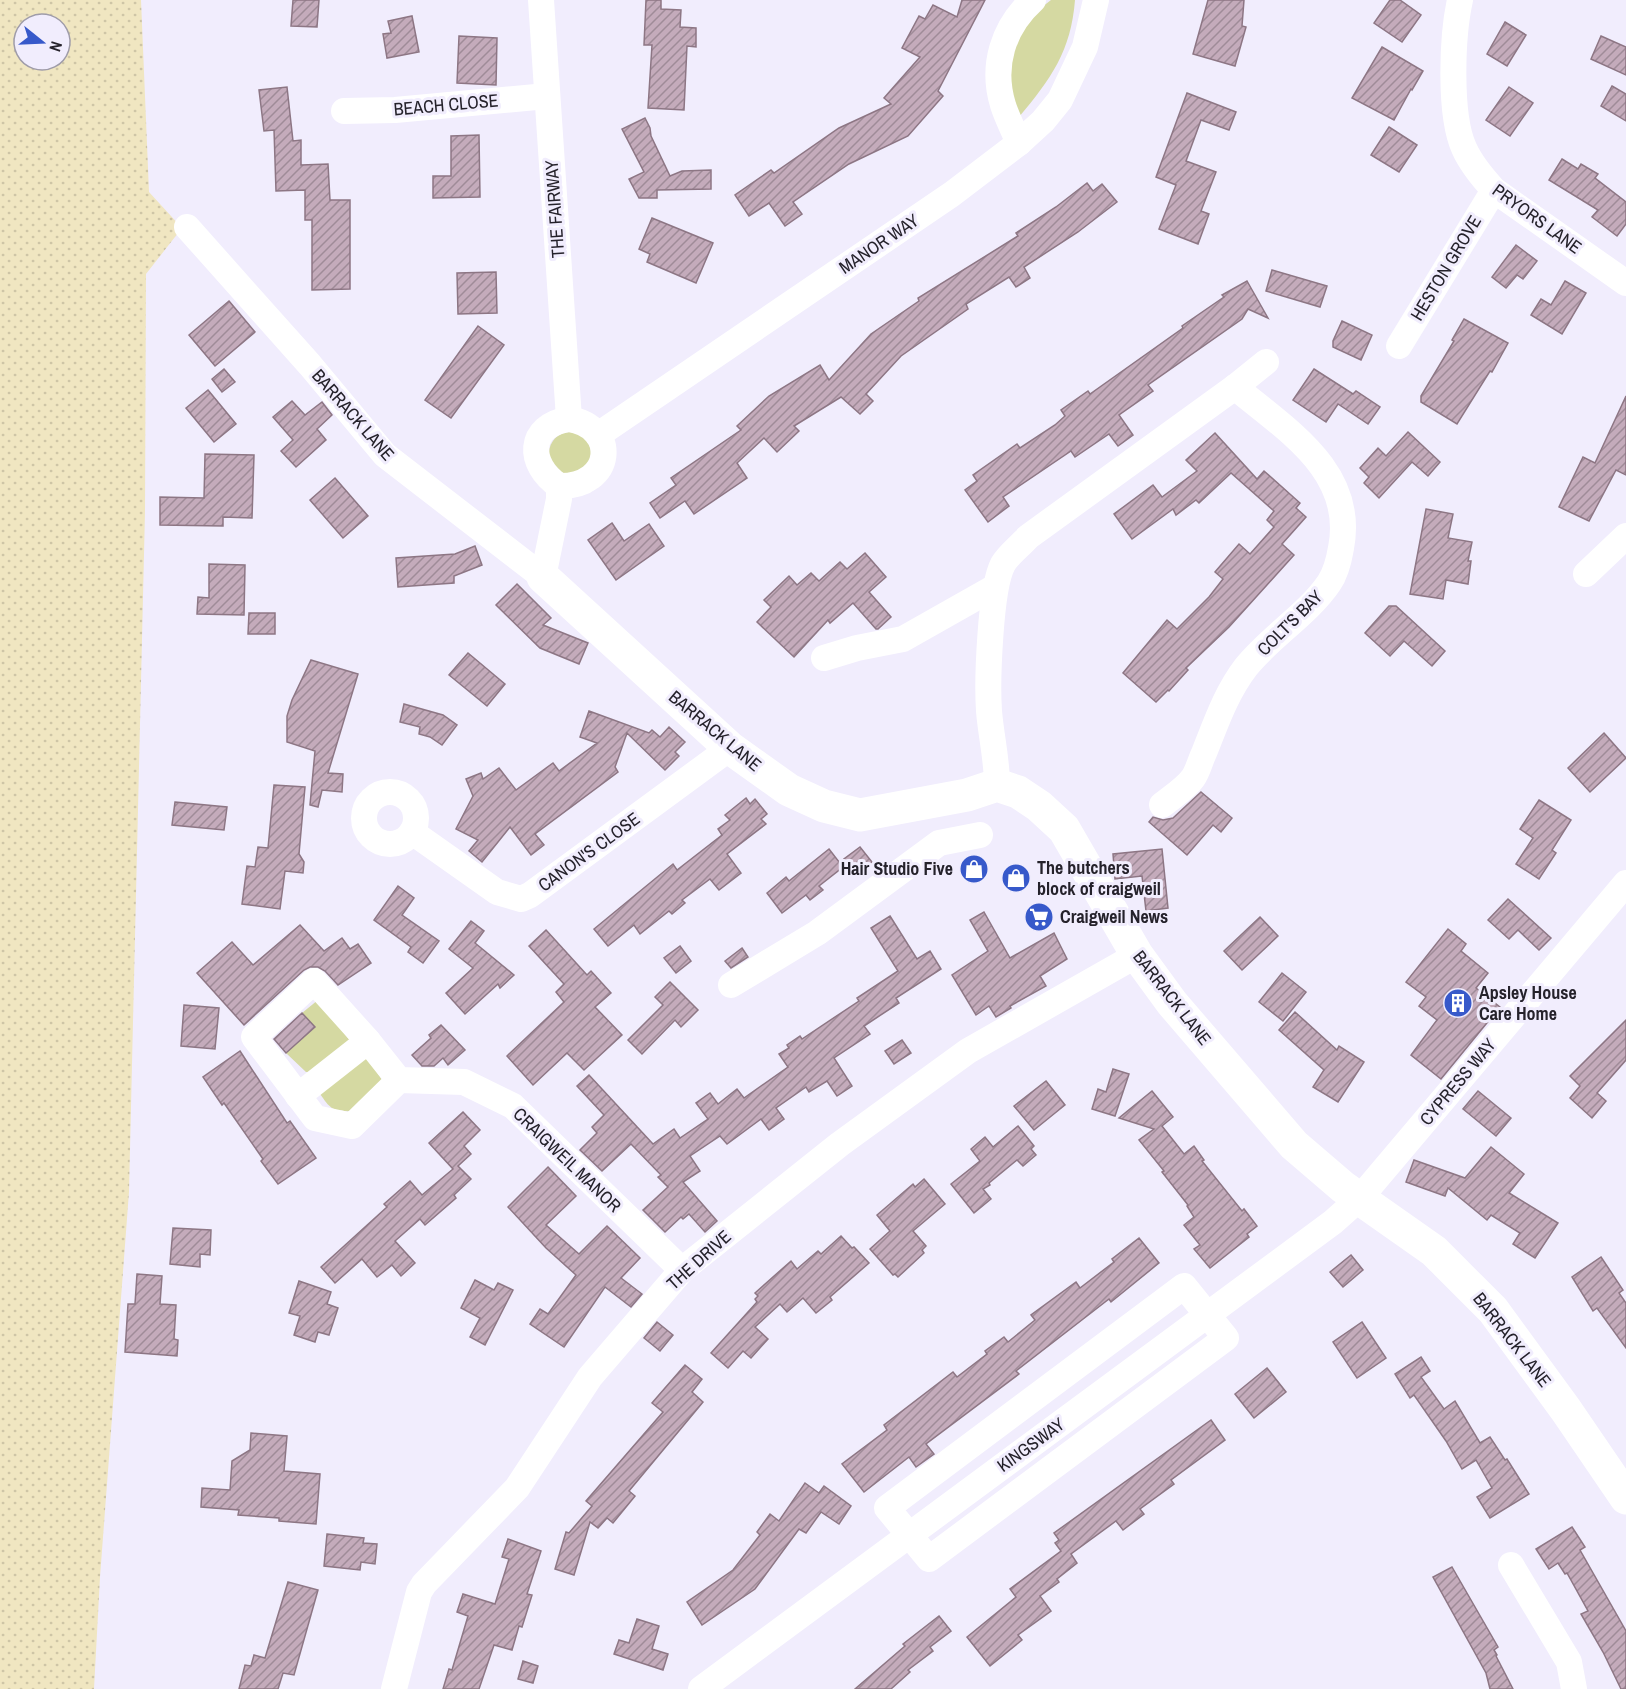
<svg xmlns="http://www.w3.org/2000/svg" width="1626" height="1689" font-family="'Archivo Narrow',sans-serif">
	<defs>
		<pattern id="sand-dots" width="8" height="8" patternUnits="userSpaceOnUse" patternTransform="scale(1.5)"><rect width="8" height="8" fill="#f0e6c1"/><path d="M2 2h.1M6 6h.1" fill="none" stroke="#cec5a6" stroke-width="1.8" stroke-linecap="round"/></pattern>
		<pattern id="building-hatch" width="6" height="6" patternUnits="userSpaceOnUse" patternTransform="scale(1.5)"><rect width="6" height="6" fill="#c4abbb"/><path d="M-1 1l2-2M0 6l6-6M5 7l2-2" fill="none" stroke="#9f8b98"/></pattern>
	</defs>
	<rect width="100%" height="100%" fill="#f1edfd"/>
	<!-- green -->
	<g fill="#d5d9a2">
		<path d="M1051 0H1075C1071 51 1051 79 1019 117 1015 106 1008 92 1008 80 1007 48 1026 19 1051 0Z"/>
		<circle cx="570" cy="453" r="21"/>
		<polygon points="318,1000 351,1042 314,1072 306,1072 286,1053 314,1028 302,1013"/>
		<path d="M364 1054 383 1081 353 1111C331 1112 330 1108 318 1091Z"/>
	</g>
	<!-- sand -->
	<path fill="url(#sand-dots)" fill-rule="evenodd" d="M0 0H141L149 192 182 228 146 274 145 512 129 1192 100 1577 94 1689H0ZM24 24H60V60H24Z"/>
	<!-- building -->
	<g fill="url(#building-hatch)" stroke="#8d7684" stroke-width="1.5">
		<polygon points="293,0 319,0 317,27 291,26"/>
		<polygon points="646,0 661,0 661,9 681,10 680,27 696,28 696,47 687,46 684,110 648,108 652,45 644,45"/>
		<polygon points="962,0 985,0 938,91 943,96 908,136 849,164 793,202 802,214 785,226 769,203 749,216 735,195 771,170 774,173 839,128 891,104 884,98 920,57 902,48 919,16 925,19 933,5 957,17"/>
		<polygon points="1208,0 1244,0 1242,26 1246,27 1235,66 1193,54"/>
		<polygon points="1390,0 1400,0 1421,15 1402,42 1374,23"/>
		<polygon points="412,16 419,52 387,58 383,34 391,33 388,21"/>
		<polygon points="1505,22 1526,35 1507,66 1487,54"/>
		<polygon points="459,36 497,38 496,85 457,83"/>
		<polygon points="1601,36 1626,47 1626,75 1591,59"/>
		<polygon points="1382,47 1423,71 1412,90 1411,89 1394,120 1352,98"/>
		<polygon points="1612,86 1626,94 1626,121 1601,106"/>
		<polygon points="287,87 293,141 301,140 301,165 328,164 330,200 350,200 350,289 312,290 312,220 305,220 305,190 276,191 274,130 264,131 259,90"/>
		<polygon points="1509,87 1533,103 1510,136 1486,120"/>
		<polygon points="1187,93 1236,112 1229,130 1201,120 1186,161 1216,172 1201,211 1209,214 1198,244 1159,229 1176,185 1156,177"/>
		<polygon points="645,118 650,128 651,136 670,176 682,171 711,170 711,189 657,190 657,198 639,198 629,179 644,172 622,129"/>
		<polygon points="1389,127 1417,145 1399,172 1371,155"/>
		<polygon points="479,135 480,197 433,198 433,176 451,176 451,136"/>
		<polygon points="1562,159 1578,169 1581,164 1598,174 1595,178 1626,202 1626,224 1617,236 1592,217 1598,210 1549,180"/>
		<polygon points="1087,183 1093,191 1102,184 1117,202 1078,232 1024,267 1030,278 1016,287 1009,277 966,304 968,309 901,356 866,394 873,401 860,414 841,397 794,426 799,431 777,452 764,438 737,463 747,478 694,514 685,501 660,518 650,503 676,485 671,478 741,430 737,426 769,396 820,365 829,380 871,334 919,301 918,298 1018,236 1016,233 1056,207"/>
		<polygon points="652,218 713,243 696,283 647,262 650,254 639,249"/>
		<polygon points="1516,245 1537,261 1523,279 1517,275 1506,288 1492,277"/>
		<polygon points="1272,270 1327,286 1320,307 1266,291"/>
		<polygon points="496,272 497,313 458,314 457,273"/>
		<polygon points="1247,281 1268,318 1248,309 1242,319 1148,385 1153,391 1119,415 1133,435 1118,446 1109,434 1075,457 1071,451 1003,497 1009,506 988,522 965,490 977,481 973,475 1017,444 1020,448 1055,425 1065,416 1061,410 1088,391 1090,394 1183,328 1182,326 1224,297 1222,295"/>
		<polygon points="1565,281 1586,293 1562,334 1531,315 1541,299 1551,305"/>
		<polygon points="229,301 255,332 215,366 189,335"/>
		<polygon points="1464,319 1508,343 1492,372 1490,371 1457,424 1421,402 1421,396 1454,341 1452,340"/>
		<polygon points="1342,321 1372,335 1361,360 1333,347 1333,341"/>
		<polygon points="478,326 504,345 451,418 425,400"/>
		<polygon points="224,369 235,382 222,392 212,379"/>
		<polygon points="1314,369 1353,394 1356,391 1380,407 1368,424 1338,404 1326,422 1293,400"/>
		<polygon points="208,390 236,424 214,442 186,408"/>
		<polygon points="1626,396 1626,475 1616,470 1589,521 1559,507 1583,457 1595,463"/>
		<polygon points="292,401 305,415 322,402 332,415 317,429 326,440 296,467 281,451 293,440 273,417"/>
		<polygon points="1408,432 1440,462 1428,476 1412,462 1379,498 1364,483 1369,477 1360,468 1378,448 1386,456"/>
		<polygon points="1215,433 1257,479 1264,471 1300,503 1296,508 1306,517 1282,544 1294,555 1229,627 1186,668 1188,670 1169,691 1168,690 1156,702 1123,673 1167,620 1177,629 1209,597 1223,579 1215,572 1239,544 1250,554 1274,527 1267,520 1274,511 1231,473 1199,503 1196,500 1176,515 1173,509 1132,539 1114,514 1153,485 1162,497 1197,471 1186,460"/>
		<polygon points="205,454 254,455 252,518 223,517 223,526 160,525 160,497 204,498"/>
		<polygon points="335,478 368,516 343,538 310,500"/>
		<polygon points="1426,509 1453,514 1448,538 1472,542 1468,561 1471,561 1468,584 1446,580 1443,599 1410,594"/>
		<polygon points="612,523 624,541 649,524 664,546 616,580 588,540"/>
		<polygon points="475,546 482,565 454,576 454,583 398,587 396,558 455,554"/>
		<polygon points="865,553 886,577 869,592 891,617 878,629 876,629 853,603 830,623 828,620 794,657 757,622 771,607 764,600 789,576 797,585 811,573 819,581 840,562 847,569"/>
		<polygon points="209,564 245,565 244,615 197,614 198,597 209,598"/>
		<polygon points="517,584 551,618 543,625 588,643 579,664 540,648 496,605"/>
		<polygon points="1389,606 1396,606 1445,651 1432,666 1404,641 1390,656 1365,633"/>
		<polygon points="249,613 275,613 275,634 248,634"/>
		<polygon points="468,653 505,684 487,706 449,675"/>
		<polygon points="311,660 358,674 328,773 343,774 342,792 322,790 318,807 310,805 315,751 287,742 287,716 292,700"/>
		<polygon points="404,704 443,715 457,725 442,745 430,737 419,734 420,727 400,722"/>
		<polygon points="589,711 649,733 652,730 660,737 669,727 685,742 675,752 679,756 665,770 627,733 615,767 618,772 535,834 544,845 531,855 510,827 482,862 469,851 478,840 456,829 473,796 466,779 481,773 483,779 499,768 516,790 553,763 559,771 597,743 580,737"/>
		<polygon points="1604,733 1626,758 1590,792 1568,768"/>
		<polygon points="274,785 305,787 299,854 304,862 303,873 285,871 280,909 242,904 247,866 255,867 258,847 268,848"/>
		<polygon points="1201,792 1232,818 1221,832 1213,825 1187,855 1149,822 1153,817 1163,820 1173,818"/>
		<polygon points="746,798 750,804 755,799 767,814 761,819 766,824 727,854 741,873 719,890 710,879 682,900 685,903 672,914 669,911 640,934 634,925 608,946 594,929 673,864 677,870 722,835 718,829 730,820 725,815"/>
		<polygon points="1539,800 1571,820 1552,850 1556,853 1539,879 1516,864 1533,838 1520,829"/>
		<polygon points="175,802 227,807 224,830 172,825"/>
		<polygon points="860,847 872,862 856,874 844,859"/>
		<polygon points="829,849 843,867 819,886 823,890 810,900 806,895 782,913 767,893 786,877 789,881"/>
		<polygon points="1162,849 1168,908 1146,911 1142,876 1115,879 1113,854"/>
		<polygon points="398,886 414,898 402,915 439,941 423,963 408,952 411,947 374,920"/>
		<polygon points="1508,899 1551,938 1539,950 1518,930 1509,939 1488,920"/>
		<polygon points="984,912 1010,958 1054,933 1067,959 1040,976 1046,986 1010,1006 1011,1008 996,1017 989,1006 976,1015 952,975 988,951 970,920"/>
		<polygon points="890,916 917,959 930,951 941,969 896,998 899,1003 864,1026 870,1034 834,1058 852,1086 837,1096 827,1081 809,1092 806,1087 776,1108 784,1119 769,1130 761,1119 727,1144 720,1136 690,1156 700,1171 683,1182 717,1221 705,1232 689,1214 683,1219 681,1217 665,1232 643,1210 668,1187 658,1177 661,1175 631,1144 602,1171 580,1150 597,1133 592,1127 604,1115 577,1086 589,1075 653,1144 674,1129 680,1138 708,1119 696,1103 710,1093 718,1104 737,1089 744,1098 788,1067 779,1054 789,1048 787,1045 800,1036 802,1039 859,1001 857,998 898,971 871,928"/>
		<polygon points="1260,917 1278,936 1242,970 1224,951"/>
		<polygon points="471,921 484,931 475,943 514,975 500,988 498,984 465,1014 446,993 473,968 449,949"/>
		<polygon points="300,925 324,951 342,938 350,949 358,944 371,963 338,985 325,971 318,967 310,967 304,970 244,1025 197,973 232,942 253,965"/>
		<polygon points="1448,929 1466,944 1461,951 1488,973 1476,988 1500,1007 1441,1079 1411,1055 1437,1020 1419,1006 1426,997 1406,982"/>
		<polygon points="546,930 587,975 591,971 611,993 595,1007 622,1035 584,1070 567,1053 533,1085 507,1056 564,1002 556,992 564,984 529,946"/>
		<polygon points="680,946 691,961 676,973 664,958"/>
		<polygon points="742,948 748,957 731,968 725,961"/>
		<polygon points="1282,973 1306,992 1283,1021 1259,1002"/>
		<polygon points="670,982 698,1010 681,1027 675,1020 642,1054 628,1040 663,1005 655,997"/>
		<polygon points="184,1005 219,1008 215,1049 181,1046"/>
		<polygon points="1295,1012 1337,1050 1339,1046 1364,1062 1338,1102 1313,1087 1324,1070 1279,1030"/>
		<polygon points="302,1013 315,1027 286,1053 274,1039"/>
		<polygon points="1626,1020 1626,1060 1597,1093 1606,1101 1592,1118 1570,1098 1580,1086 1570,1076"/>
		<polygon points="441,1025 465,1050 448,1065 443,1058 434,1066 422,1066 412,1055 431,1038 429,1035"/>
		<polygon points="902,1040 911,1053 894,1064 885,1051"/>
		<polygon points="240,1051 287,1123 290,1121 316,1158 278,1184 261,1161 263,1159 224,1103 222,1105 203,1077"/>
		<polygon points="1113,1069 1129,1074 1115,1116 1092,1109 1098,1089 1106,1092"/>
		<polygon points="1046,1081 1065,1105 1034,1130 1014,1106"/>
		<polygon points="1152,1091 1173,1117 1162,1126 1184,1154 1194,1146 1204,1160 1202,1161 1242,1211 1244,1209 1257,1226 1247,1234 1249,1237 1210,1268 1194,1249 1200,1245 1184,1225 1194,1217 1187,1206 1188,1205 1162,1172 1164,1171 1139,1140 1154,1129 1119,1118"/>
		<polygon points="1478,1091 1511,1118 1496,1136 1463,1109"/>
		<polygon points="463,1112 480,1130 464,1146 471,1154 458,1166 471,1179 454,1195 456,1198 425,1225 420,1219 395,1241 415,1263 401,1276 392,1265 377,1277 362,1259 335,1283 321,1267 387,1207 384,1204 410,1181 422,1195 453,1169 429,1143"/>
		<polygon points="1018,1126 1034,1146 1031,1149 1036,1155 1023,1166 1017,1160 989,1183 990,1185 983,1189 991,1199 974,1213 951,1184 980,1161 971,1149 985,1137 993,1147"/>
		<polygon points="1491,1147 1524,1174 1509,1193 1558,1223 1535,1258 1513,1244 1520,1233 1491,1215 1487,1220 1448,1188 1445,1196 1406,1182 1414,1160 1465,1178"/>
		<polygon points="548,1167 576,1196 546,1225 579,1254 607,1226 640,1258 621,1278 642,1294 631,1307 605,1287 564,1347 530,1324 540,1309 548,1314 576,1275 546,1248 508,1207"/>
		<polygon points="924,1179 945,1204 913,1231 926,1246 922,1250 924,1253 898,1277 895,1274 893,1275 870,1249 890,1231 877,1215 913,1184 915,1187"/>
		<polygon points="173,1228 211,1230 210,1255 200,1254 200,1267 170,1264"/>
		<polygon points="841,1236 852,1248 854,1247 869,1263 830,1297 832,1300 816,1313 803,1298 787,1312 780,1304 755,1327 768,1339 751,1358 743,1351 728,1368 711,1353 757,1302 755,1299 758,1296 755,1293 791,1261 797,1269 818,1251 821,1254"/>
		<polygon points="1139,1238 1159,1263 1111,1302 1109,1299 1016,1371 1019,1374 926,1444 934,1454 916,1467 909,1457 864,1492 842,1464 887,1430 884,1425 953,1372 957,1377 987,1354 985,1351 1004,1337 1008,1342 1035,1320 1031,1315 1076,1282 1080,1288 1114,1262 1112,1259"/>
		<polygon points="1351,1255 1363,1270 1343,1287 1330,1272"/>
		<polygon points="1601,1257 1623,1290 1619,1293 1626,1303 1626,1348 1597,1308 1593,1311 1572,1277"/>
		<polygon points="137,1274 162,1276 160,1304 176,1305 174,1339 178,1340 177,1356 125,1352 128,1304 135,1304"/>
		<polygon points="475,1280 494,1290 498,1283 513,1290 485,1345 470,1337 480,1318 461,1308"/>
		<polygon points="299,1281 331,1292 327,1304 338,1308 329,1335 318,1332 315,1342 294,1335 300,1316 289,1313"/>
		<polygon points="657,1322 673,1335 660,1351 644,1338"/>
		<polygon points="1362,1322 1386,1358 1357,1378 1333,1342"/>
		<polygon points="1421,1357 1430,1371 1421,1377 1444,1409 1455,1401 1480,1443 1490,1437 1505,1460 1507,1459 1529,1494 1490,1518 1477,1497 1492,1488 1476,1460 1462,1469 1446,1441 1414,1395 1410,1398 1395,1374"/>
		<polygon points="685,1365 702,1379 692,1392 703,1402 629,1491 635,1496 613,1523 607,1518 598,1528 590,1522 574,1575 555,1569 566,1532 569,1533 592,1506 586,1501 663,1412 652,1403"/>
		<polygon points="1267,1368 1286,1392 1254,1418 1235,1394"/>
		<polygon points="1211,1420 1225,1440 1171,1480 1174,1484 1140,1509 1144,1514 1123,1530 1116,1521 1071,1554 1077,1563 1057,1579 1059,1582 1040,1596 1051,1611 1018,1635 1022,1640 990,1666 967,1637 1016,1597 1010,1589 1061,1551 1055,1543 1059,1540 1054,1533"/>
		<polygon points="251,1433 287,1436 284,1471 320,1474 316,1524 279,1521 279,1518 238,1515 239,1510 201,1507 202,1488 230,1490 232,1461 250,1450"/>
		<polygon points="805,1483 819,1493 824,1486 851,1506 839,1524 821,1512 806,1533 799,1529 755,1589 702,1625 687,1602 733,1570 760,1535 757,1532 770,1514 779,1521"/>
		<polygon points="1572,1527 1585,1547 1580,1550 1626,1631 1626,1689 1621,1689 1603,1652 1581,1614 1588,1611 1567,1573 1565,1574 1558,1563 1549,1569 1536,1549"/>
		<polygon points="327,1534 364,1538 363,1543 377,1544 375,1564 361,1562 360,1570 324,1566"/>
		<polygon points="508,1539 541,1551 527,1594 532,1595 522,1627 519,1626 512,1650 494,1645 479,1689 443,1689 449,1669 452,1670 468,1616 457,1612 463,1594 495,1604 509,1559 502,1557"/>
		<polygon points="1452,1567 1498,1647 1494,1650 1497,1655 1496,1656 1513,1689 1490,1689 1486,1673 1433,1577"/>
		<polygon points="288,1582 318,1590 294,1675 283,1673 278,1689 239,1689 245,1665 251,1666 254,1655 265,1658"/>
		<polygon points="939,1616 951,1631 930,1647 933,1651 908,1670 910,1672 891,1689 855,1689 905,1646 903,1644"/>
		<polygon points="637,1619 659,1626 652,1649 668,1654 663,1670 614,1654 619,1640 629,1643"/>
		<polygon points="523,1661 538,1666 533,1683 518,1679"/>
	</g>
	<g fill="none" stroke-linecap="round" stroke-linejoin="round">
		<!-- street -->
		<g stroke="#fff" stroke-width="26">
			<polyline points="541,0 569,419"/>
			<path d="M1460 0C1452 36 1449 115 1464 148 1471 164 1482 177 1494 190L1626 283"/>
			<polyline points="344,111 395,110 547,96"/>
			<path d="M1019 143C1014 131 1007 118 1003 105 991 66 1003 27 1033 0"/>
			<polyline points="187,227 310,365 385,455 543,577 559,499 559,486"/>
			<polyline points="1399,346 1494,190"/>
			<path d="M569 419C619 427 614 487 559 486 527 464 527 426 569 419Z"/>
			<polyline points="598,435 952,194 1019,143 1043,121 1060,100 1085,47 1096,0"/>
			<polyline points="1586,574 1626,536"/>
			<polyline points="824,658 857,648 903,639 995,587"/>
			<path d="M997 785C997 759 991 736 989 711 987 682 990 588 1003 564 1008 555 1020 546 1028 537L1235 387 1266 362"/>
			<circle cx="390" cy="818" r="26"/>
			<path d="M1162 805C1172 797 1186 788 1193 778 1198 771 1200 761 1204 753 1216 723 1226 693 1246 667 1270 637 1308 614 1329 583 1336 573 1339 560 1341 548 1356 471 1286 430 1235 387"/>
			<polyline points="412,832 497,892 521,899 530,895 730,748"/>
			<polyline points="731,985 817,933 939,843 980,835"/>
			<polyline points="399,1080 352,1126 315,1118 254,1037 314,981 368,1041 399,1080 464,1082 513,1106 682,1270"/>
			<polyline points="298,1096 368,1041"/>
			<polygon points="1184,1286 1226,1338 929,1559 887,1508"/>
			<polyline points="1511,1565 1569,1662 1574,1689"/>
			<polyline points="394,1689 419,1592 424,1584 517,1488 590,1377 682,1270 840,1144 968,1051 1137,955"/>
			<polyline points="701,1689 1333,1222 1360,1198 1626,883"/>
		</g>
		<!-- secondary -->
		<polyline stroke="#fff" stroke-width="33" points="543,577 730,748 789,790 824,806 860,815 967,795 997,785 1018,792 1039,806 1064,829 1137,955 1172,1003 1294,1145 1343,1187 1434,1251 1493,1310 1566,1410 1626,1498"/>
	</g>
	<!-- icons -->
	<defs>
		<g id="shop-disc" transform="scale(1.5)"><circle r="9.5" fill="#3759ca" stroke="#f1edfd"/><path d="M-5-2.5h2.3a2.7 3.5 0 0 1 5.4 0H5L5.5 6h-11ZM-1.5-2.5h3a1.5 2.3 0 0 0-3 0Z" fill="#fff"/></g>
		<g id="supermarket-disc" transform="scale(1.5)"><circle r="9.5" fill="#3759ca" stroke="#f1edfd"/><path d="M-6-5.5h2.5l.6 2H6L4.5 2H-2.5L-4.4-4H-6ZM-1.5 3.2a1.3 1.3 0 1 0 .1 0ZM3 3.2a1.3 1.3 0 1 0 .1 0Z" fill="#fff"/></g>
		<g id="building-disc" transform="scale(1.5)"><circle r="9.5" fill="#3759ca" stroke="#f1edfd"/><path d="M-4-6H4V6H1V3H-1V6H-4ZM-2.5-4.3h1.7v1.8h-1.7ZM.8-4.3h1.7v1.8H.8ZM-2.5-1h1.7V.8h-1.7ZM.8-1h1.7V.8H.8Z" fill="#fff"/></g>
	</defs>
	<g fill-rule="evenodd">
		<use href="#shop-disc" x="974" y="869"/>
		<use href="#shop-disc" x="1016" y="878"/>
		<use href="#supermarket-disc" x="1039" y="917"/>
		<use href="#building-disc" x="1458" y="1003"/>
	</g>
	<g text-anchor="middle" stroke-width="6" stroke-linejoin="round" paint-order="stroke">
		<!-- street labels -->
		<g font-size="18" fill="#25222b" stroke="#f1edfd">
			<text transform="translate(446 105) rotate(-5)" y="6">BEACH CLOSE</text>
			<text transform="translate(555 209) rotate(-94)" y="6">THE FAIRWAY</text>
			<text transform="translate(1537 219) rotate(36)" y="6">PRYORS LANE</text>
			<text transform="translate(879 244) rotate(-34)" y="6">MANOR WAY</text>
			<text transform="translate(1446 268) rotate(-59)" y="6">HESTON GROVE</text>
			<text transform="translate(353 415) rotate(49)" y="6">BARRACK LANE</text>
			<text transform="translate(1290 623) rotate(-45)" y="6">COLT'S BAY</text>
			<text transform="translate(715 731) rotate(40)" y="6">BARRACK LANE</text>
			<text transform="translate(589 852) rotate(-36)" y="6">CANON'S CLOSE</text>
			<text transform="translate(1172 998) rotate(52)" y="6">BARRACK LANE</text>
			<text transform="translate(1458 1082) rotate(-50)" y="6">CYPRESS WAY</text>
			<text transform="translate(567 1160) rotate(44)" y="6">CRAIGWEIL MANOR</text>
			<text transform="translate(699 1260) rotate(-42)" y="6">THE DRIVE</text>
			<text transform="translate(1512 1340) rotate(52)" y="6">BARRACK LANE</text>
			<text transform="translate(1031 1445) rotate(-36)" y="6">KINGSWAY</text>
		</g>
		<!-- poi labels -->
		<g font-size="18" font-weight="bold" fill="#25222b" stroke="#f1edfd" text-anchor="start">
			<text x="1037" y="874">The butchers<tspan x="1037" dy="21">block of craigweil</tspan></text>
			<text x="953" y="875" text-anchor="end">Hair Studio Five</text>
			<text x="1060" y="923">Craigweil News</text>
			<text x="1479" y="999">Apsley House<tspan x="1479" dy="21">Care Home</tspan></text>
		</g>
	</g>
	<!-- north arrow -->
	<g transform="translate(42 42) rotate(108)"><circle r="28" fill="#f1edfd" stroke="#9f9ca9" stroke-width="1.5"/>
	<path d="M0-4.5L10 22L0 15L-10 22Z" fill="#3759ca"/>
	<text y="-9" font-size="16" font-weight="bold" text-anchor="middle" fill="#25222b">N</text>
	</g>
</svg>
